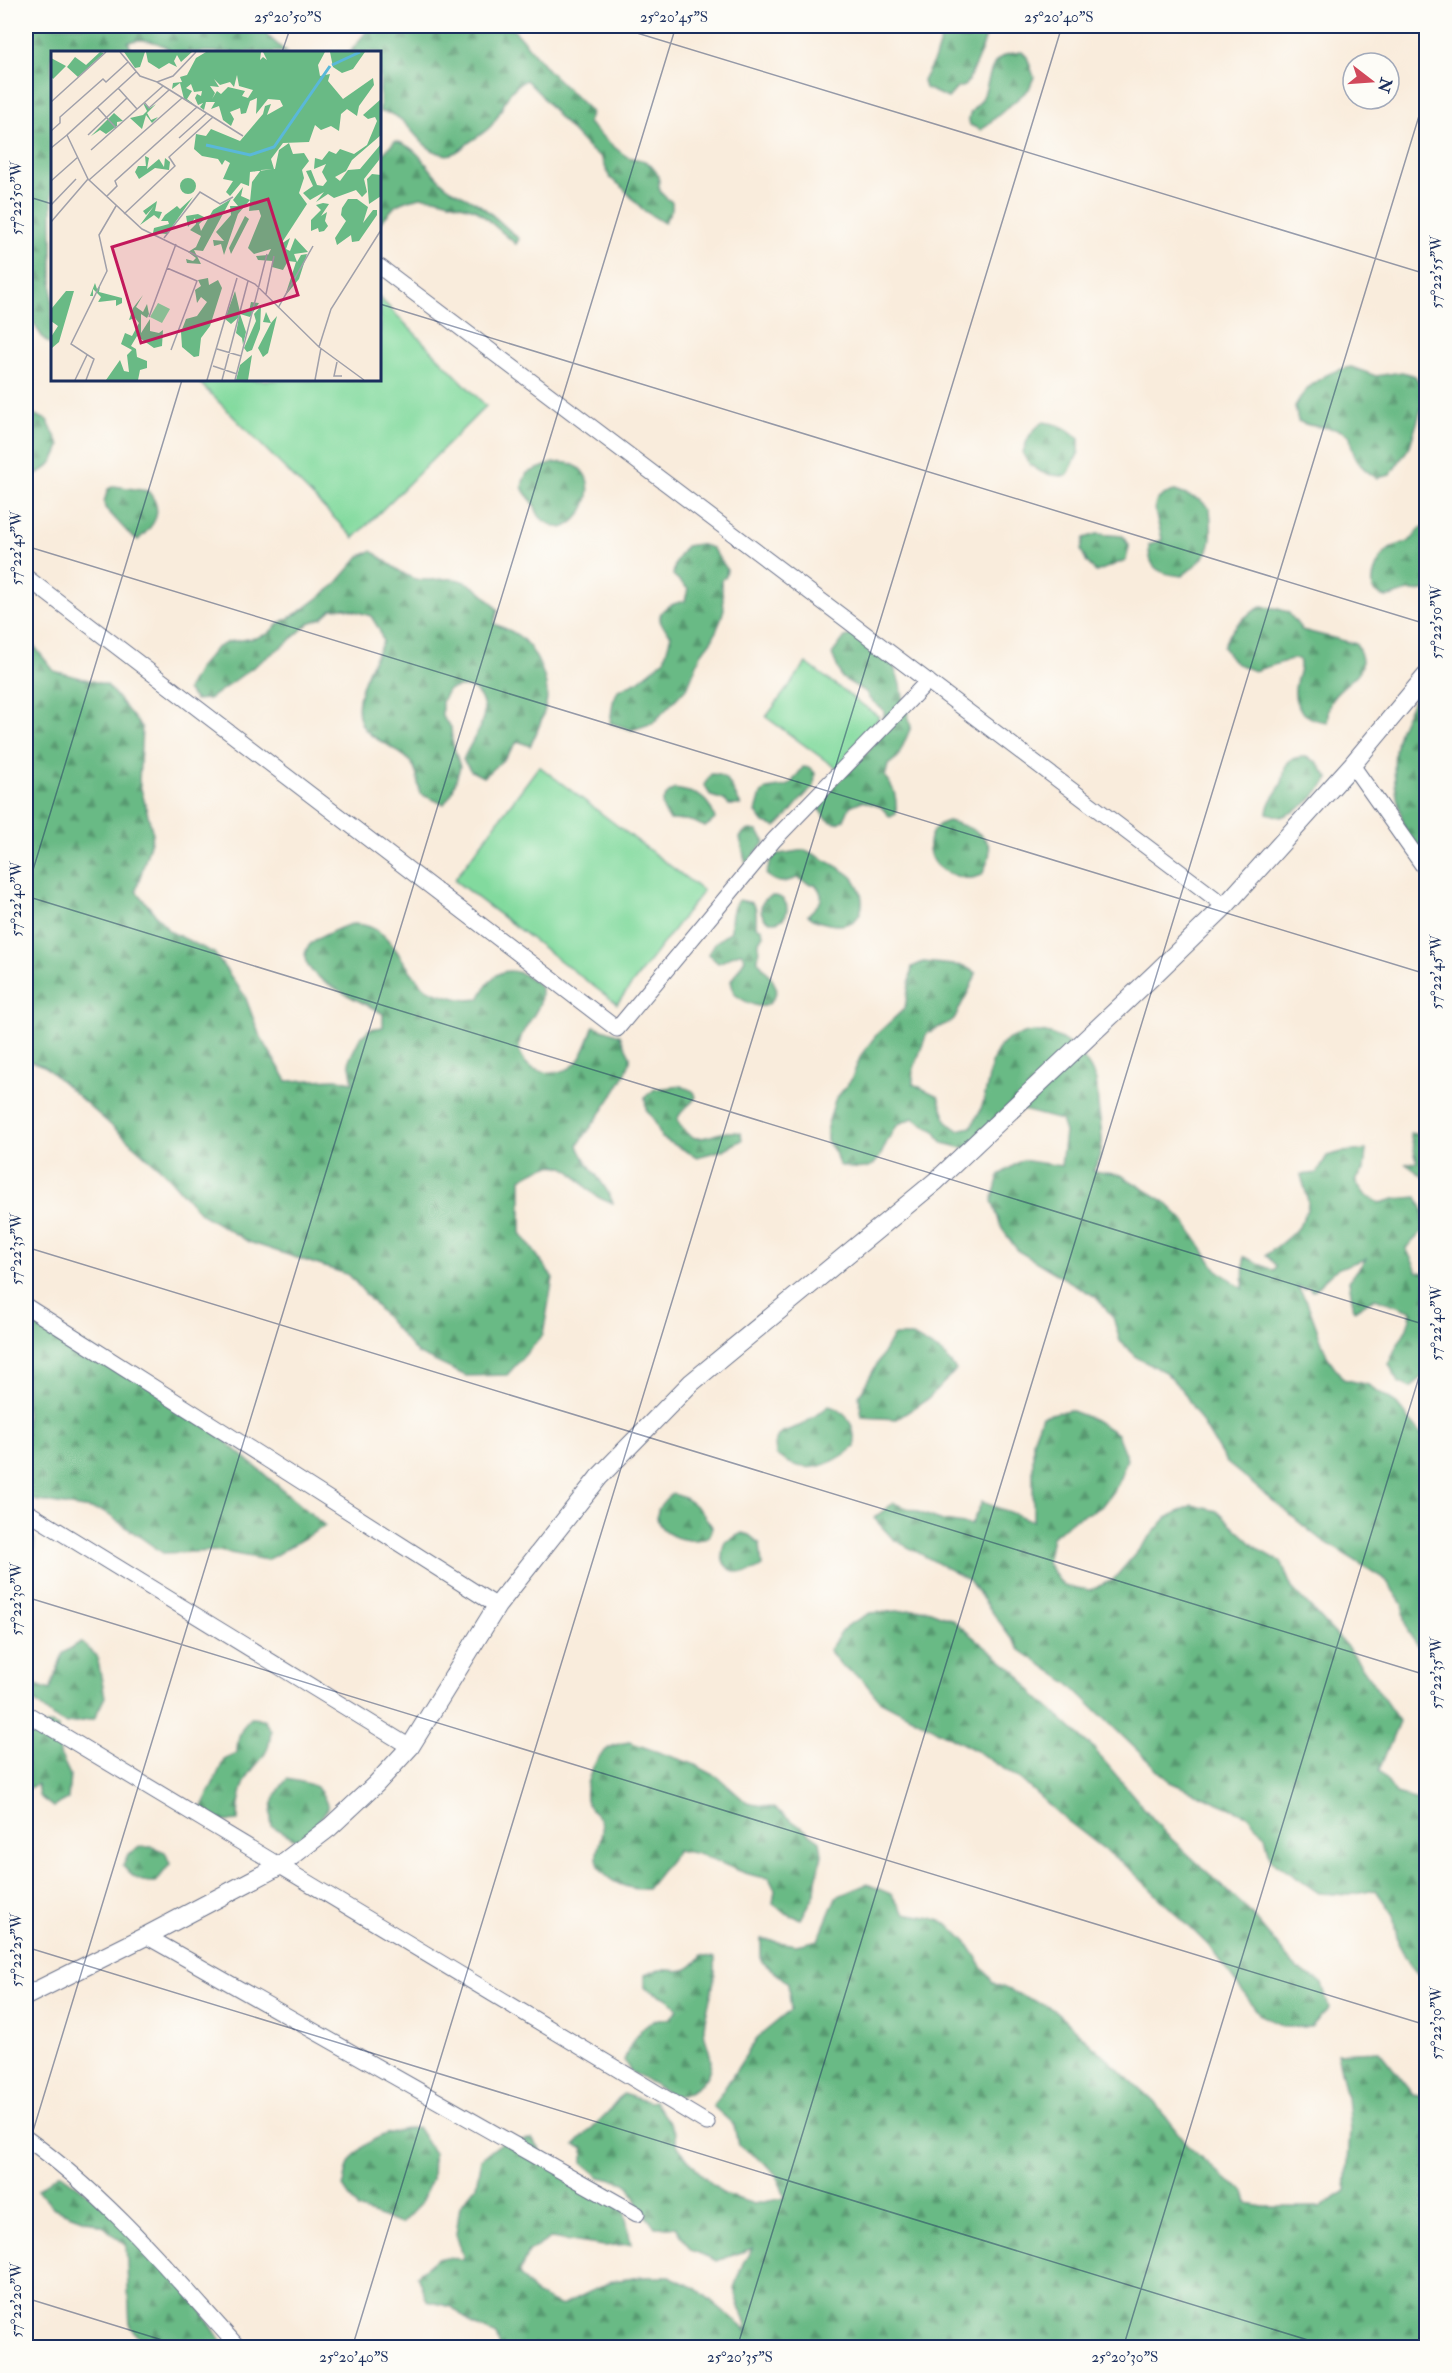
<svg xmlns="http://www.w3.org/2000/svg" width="1452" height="2373" font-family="'IM FELL Double Pica',serif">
	<defs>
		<pattern id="forest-firs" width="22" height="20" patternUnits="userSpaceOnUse" patternTransform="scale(1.5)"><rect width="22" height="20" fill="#69ba85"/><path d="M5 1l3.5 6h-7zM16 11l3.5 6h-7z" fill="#569870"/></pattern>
	</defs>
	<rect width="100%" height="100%" fill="#fdfcf7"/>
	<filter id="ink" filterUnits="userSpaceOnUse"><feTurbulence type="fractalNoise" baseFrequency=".0167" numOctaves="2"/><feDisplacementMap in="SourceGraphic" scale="12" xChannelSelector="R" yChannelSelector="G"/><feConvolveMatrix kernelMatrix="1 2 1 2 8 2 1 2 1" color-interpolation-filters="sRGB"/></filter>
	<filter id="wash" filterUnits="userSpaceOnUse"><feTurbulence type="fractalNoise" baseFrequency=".008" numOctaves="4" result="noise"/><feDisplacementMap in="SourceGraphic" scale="24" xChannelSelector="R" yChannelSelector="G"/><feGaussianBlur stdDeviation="1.35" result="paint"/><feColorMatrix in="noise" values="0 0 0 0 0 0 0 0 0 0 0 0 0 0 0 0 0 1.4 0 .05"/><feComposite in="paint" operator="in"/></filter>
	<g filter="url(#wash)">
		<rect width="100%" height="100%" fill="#f9ecdc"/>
		<!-- forest -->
		<g fill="url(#forest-firs)" stroke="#427472" stroke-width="1.5">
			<path d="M36 26H262L268 36 286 52H173C160 42 144 37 128 42L132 52H52V346L43 338 26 312V29Z"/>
			<path d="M371 26H507L516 32 549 71 589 110 591 113 588 123C594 129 622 155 628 157 639 160 645 158 653 168 667 183 648 187 672 202V209L664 223 643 210 621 186 610 178 601 157 589 149 557 115 540 94 526 80C503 91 505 111 490 127 483 134 475 138 467 144 460 150 452 157 443 154 414 148 410 112 380 112V52H350Z"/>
			<polygon points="959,31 979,33 986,35 982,49 968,81 964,86 957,88 948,98 925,88 923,81 935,58 941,39"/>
			<path d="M1022 52 1027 57 1034 77 1029 89 981 130 970 125C965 111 978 108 983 97 993 73 986 54 1022 52Z"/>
			<path d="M395 141C421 148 424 166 443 183 451 191 465 196 475 202 491 212 505 227 519 239L516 244 475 209 435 198 421 197 408 200 396 205 380 223V157Z"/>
			<path d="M1351 367 1376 376 1402 372 1415 376 1422 389 1423 403 1410 446 1390 475 1377 478C1359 467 1352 457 1350 436 1333 423 1317 431 1298 421L1295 406C1306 385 1327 371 1351 367Z"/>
			<path d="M28 412 47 420 60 446C53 467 46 470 26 478V413Z"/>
			<path d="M1043 422C1059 424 1068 428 1079 439V452L1067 476C1047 476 1032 472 1023 454 1026 439 1031 431 1043 422Z"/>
			<path d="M553 463C557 463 563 462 567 463 602 470 590 519 562 528 554 526 542 522 538 514 536 510 535 505 532 501 522 490 519 488 527 473Z"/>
			<path d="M114 486 148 491C165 511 155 525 138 540L132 537 105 508 104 502 108 489Z"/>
			<path d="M1175 491 1200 500 1210 509C1213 548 1213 552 1182 576 1159 574 1148 569 1149 545L1162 540C1159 517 1142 499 1175 491Z"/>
			<path d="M1426 526V590C1420 593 1419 591 1412 591 1396 591 1390 605 1373 590 1371 573 1379 554 1395 546 1400 544 1405 544 1409 541 1416 537 1417 527 1426 526Z"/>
			<polygon points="1097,534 1123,536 1129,547 1126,560 1096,572 1087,562 1081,550 1084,538"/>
			<path d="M699 544 712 548 727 569 726 576 721 581 724 609 720 622 713 638 701 654 688 686 653 723 632 730 610 723 613 702 618 690 638 681 664 660 671 635C668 631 663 627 661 623 655 608 675 603 685 601L688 589 673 575C674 563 679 555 686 546Z"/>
			<path d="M372 551C385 560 400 574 415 579 427 582 441 578 453 579 470 580 488 598 498 610L494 624C502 627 512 631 519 636 534 648 546 674 547 693 548 707 537 733 530 746L518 741 504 759 483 777 471 771 463 760C471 739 495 715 478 694 470 684 460 686 448 690L442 702V717L451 727 452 741 460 767 452 793 444 804 420 794C418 786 418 775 414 767 408 756 396 751 386 744 378 740 369 735 364 728 347 705 372 663 383 642L379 629 371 616 345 608 332 609 322 618 309 623 288 642 209 699 195 700 187 690 199 668 216 648 228 642 255 638 268 634 278 624 301 611 334 586 360 556Z"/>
			<path d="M1261 607 1275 608 1288 612 1302 630 1356 644C1375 677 1345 677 1332 699 1327 706 1329 714 1327 722 1304 720 1291 706 1296 683 1298 674 1302 668 1299 659H1293L1254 671 1235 663 1223 647C1231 628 1243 616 1261 607Z"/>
			<path d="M852 635 866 639 892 662 899 681 911 727 898 757 888 765 885 777C895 789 897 798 896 814L890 817 881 807 862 801 850 806C848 810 846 817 844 819 833 831 817 811 816 801 840 780 886 746 884 711L869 698 866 692 842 678 832 654 845 637Z"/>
			<path d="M26 636 54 671 107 685 142 728 139 781 153 834 136 891 169 931 214 953 245 996 259 1034 287 1081 336 1079 353 1082 349 1060 360 1038 370 1029 383 1027V1014C366 1001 275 971 315 940 321 937 347 924 353 924 393 923 400 968 426 988 432 992 441 994 448 996 459 999 467 1001 479 999 483 992 487 983 493 978 509 963 529 975 541 988 541 992 541 997 540 1002 536 1018 515 1033 520 1052 525 1075 561 1079 576 1063 585 1054 589 1037 594 1026L620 1035C622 1042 627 1049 630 1056 634 1071 588 1130 578 1145 585 1167 604 1179 613 1203 571 1194 579 1141 521 1179V1233L553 1278 543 1335 507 1375 466 1376 417 1353 349 1275 249 1242 201 1214 165 1173 44 1066 26 1060Z"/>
			<path d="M1426 678V868C1416 860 1413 849 1408 836 1396 805 1389 765 1399 732 1405 713 1417 695 1426 678Z"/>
			<path d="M1306 757 1317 762 1329 779C1313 798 1306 808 1281 817L1267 813C1268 799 1278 793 1282 782 1285 774 1283 765 1291 760 1295 757 1301 757 1306 757Z"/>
			<path d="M803 767 810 768 815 773 814 787C798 799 791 815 776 827L764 823 756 812 761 794 766 789 787 786 792 782Z"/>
			<path d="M711 774C730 773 732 792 741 805H729L724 800 711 796 704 785Z"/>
			<path d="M674 789C697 792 709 797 715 819 701 833 704 823 690 821 684 819 676 821 670 820 659 807 659 799 674 789Z"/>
			<path d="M948 821C961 824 985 832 989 846 992 855 985 867 982 875 977 877 969 879 964 878 956 876 943 872 937 866 923 852 927 826 948 821Z"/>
			<polygon points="750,830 757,831 765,842 746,864 740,838 744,832"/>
			<path d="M805 850C816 855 846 870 853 878 871 902 862 931 829 924 821 922 814 921 808 915 817 904 829 901 815 884H809L797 878C784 883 776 885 766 874L773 855Z"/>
			<circle cx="774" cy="909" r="13"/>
			<path d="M739 900 752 903 756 909V926L762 929 763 935 759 941 758 961 771 977 777 989C770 1016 751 1006 734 994L731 981 745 959 742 953C732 953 727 961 718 963L708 954 715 943 731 931C731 919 731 909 739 900Z"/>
			<path d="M923 962 964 966 976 973C971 991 960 1004 954 1020L927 1033 913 1071V1084L938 1096 947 1122 958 1130 971 1127C976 1119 980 1112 983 1103 989 1083 989 1058 1003 1043 1009 1037 1020 1035 1028 1033 1057 1027 1084 1052 1095 1078 1098 1086 1097 1097 1098 1105 1101 1130 1107 1148 1093 1171L1121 1175 1164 1201 1184 1221 1216 1269 1243 1289 1244 1257 1274 1271 1276 1266 1266 1255C1283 1242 1305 1228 1308 1204 1308 1195 1303 1184 1301 1175L1317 1173 1327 1156 1342 1152 1366 1150 1364 1170 1355 1181 1366 1196 1380 1203 1395 1199 1417 1197 1423 1210V1231L1406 1248 1417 1271 1426 1274V1372L1411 1388 1398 1382 1389 1364C1395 1344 1410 1331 1411 1311L1375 1298 1354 1310 1349 1281 1366 1259C1354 1263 1339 1266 1329 1275 1321 1282 1325 1284 1312 1291L1308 1287 1304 1289 1297 1286 1307 1302 1327 1356 1343 1379 1368 1385 1395 1402 1426 1440V1658L1408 1632 1402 1604 1386 1580 1316 1536 1226 1462 1183 1391 1165 1372 1139 1359 1120 1341 1113 1317 1096 1297 1018 1251 1002 1229 992 1201 999 1175 1022 1160 1061 1166 1065 1132 1061 1120 1023 1110 967 1149 943 1143 935 1131 913 1118C909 1120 903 1122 899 1124 876 1145 889 1180 839 1165L835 1152 827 1141V1127L835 1100 851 1080 861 1055 877 1034 905 1008 912 967Z"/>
			<path d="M681 1086 693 1091 696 1097C690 1106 681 1109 677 1120 697 1157 713 1125 741 1133L742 1140 723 1150 697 1157 662 1138 654 1120 646 1109 645 1097 655 1089Z"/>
			<polygon points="1410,1133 1426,1136 1426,1179 1406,1164 1417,1162"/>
			<polygon points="26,1319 60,1331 172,1395 325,1526 267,1560 219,1551 163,1553 103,1511 26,1499"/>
			<polygon points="893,1336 913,1336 942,1353 956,1370 928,1399 897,1419 862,1417 859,1396"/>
			<path d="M829 1406C849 1411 855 1428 855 1447 828 1467 805 1477 776 1455L775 1442 778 1436 783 1432 802 1425Z"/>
			<polygon points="1069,1410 1095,1420 1117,1434 1127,1459 1117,1486 1101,1507 1075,1519 1052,1537 1047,1563 1063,1586 1090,1590 1113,1580 1166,1518 1192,1505 1217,1511 1259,1550 1281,1562 1292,1588 1350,1650 1399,1721 1379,1770 1396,1794 1426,1802 1426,1984 1411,1967 1398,1943 1393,1915 1376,1890 1349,1895 1319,1893 1271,1860 1265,1836 1247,1815 1170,1782 1068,1683 1020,1650 969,1580 893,1539 874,1518 893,1503 943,1521 971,1525 982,1502 1033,1521 1033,1440 1042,1416"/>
			<path d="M672 1494C690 1497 703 1512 712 1527L710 1535C687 1552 630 1524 672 1494Z"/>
			<polygon points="26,1528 35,1539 33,1560 26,1580"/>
			<path d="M742 1533 749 1535 760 1544 762 1566C743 1580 713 1571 725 1542Z"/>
			<polygon points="925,1609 951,1619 1017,1673 1035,1695 1094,1749 1165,1833 1245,1907 1298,1970 1322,1983 1329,2008 1311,2027 1285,2027 1260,2015 1208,1945 1130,1869 1060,1815 1020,1779 975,1750 879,1700 862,1679 841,1665 829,1650 846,1626 870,1613"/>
			<polygon points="81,1642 97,1656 105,1697 94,1719 66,1724 53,1717 26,1694 26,1675 34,1684 50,1690 63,1653"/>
			<path d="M250 1718 263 1719 271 1731C268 1762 257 1758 246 1780 240 1792 238 1808 238 1821 221 1823 213 1821 202 1807L224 1760 237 1753C237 1738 240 1730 250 1718Z"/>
			<polygon points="51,1724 58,1727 60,1754 70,1775 68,1799 53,1807 39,1796 37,1784 29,1788 26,1784 26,1730"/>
			<path d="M629 1742 693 1764 718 1777 747 1803 774 1808 820 1841 822 1855 816 1880 815 1894 801 1919 783 1912 773 1903 775 1890 769 1878C736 1876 710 1851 677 1851L647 1889C626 1890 596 1879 597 1854 598 1845 603 1835 602 1826 600 1815 591 1812 587 1803 582 1790 593 1761 604 1752 611 1745 619 1744 629 1742Z"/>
			<path d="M287 1779C311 1784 320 1782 328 1808L310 1833 299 1841 272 1826C268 1808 275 1793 287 1779Z"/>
			<path d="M140 1847H153L165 1852 170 1864 156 1882C140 1883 133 1878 123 1866L128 1854Z"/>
			<path d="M867 1884 891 1894 904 1913 932 1918 948 1924 967 1943 993 1983 1053 2009 1154 2102 1188 2146 1223 2177 1245 2192 1248 2204 1263 2207H1321L1346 2191 1350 2131 1347 2097 1337 2053 1379 2051 1415 2096 1417 2095 1426 2100V2347H500L496 2335 472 2324 452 2307 427 2301 417 2275 438 2258 464 2259 456 2234 460 2206 476 2186 481 2159 504 2141 532 2139 548 2160 621 2194 631 2244 604 2246 551 2238 528 2252 519 2274 535 2294 561 2306 612 2281 642 2277H670L696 2288 748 2332 734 2288 743 2263 753 2248 717 2261 691 2250 676 2227H655L641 2210 630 2187 625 2183 600 2177 583 2163V2148L575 2145 608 2112 623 2094 649 2102 654 2101 676 2133V2142L679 2148 697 2170 723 2194 754 2204 785 2198C776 2166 765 2162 738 2145L734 2125 713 2106 757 2038 791 2010 788 1983 761 1961V1939L796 1945 818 1940 836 1897Z"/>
			<path d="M702 1955 715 1958C717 1982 707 2004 704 2027 703 2042 714 2054 710 2068 705 2086 691 2092 676 2097L631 2072 624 2061C629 2046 640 2025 655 2020 659 2018 666 2019 670 2019L678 2009C668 1995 659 1996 645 1988V1975C671 1960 681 1985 702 1955Z"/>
			<path d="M417 2127 433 2152 432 2179 420 2204 401 2224 358 2209 343 2187C346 2179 346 2167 351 2160 366 2137 392 2131 417 2127Z"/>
			<polygon points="60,2173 118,2215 141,2228 156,2251 174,2269 225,2347 146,2347 130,2327 126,2245 104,2227 54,2208 37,2190"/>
		</g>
		<!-- pitch -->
		<g fill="#82da9e" stroke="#4e847e" stroke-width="1.5">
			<polygon points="380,298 486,406 354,538 197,380 380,380"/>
			<polygon points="806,663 879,717 840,771 766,717"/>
			<polygon points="539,766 703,891 617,1004 454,880"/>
		</g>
	</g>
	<g filter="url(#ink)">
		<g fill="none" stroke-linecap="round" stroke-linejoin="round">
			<!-- minor casing -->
			<g stroke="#69718a" stroke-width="17">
				<g id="minor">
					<polyline points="380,267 1225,906"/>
					<polyline points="26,577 617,1029 774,840 928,681"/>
					<polyline points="1352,765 1426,870"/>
					<polyline points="26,1306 497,1606"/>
					<polyline points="26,1511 410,1747"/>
					<polyline points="26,1713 707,2123"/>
					<polyline points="146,1936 637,2214"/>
					<path d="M26 2138C107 2196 172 2274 239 2348"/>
				</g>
			</g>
			<!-- tertiary casing -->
			<g stroke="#69718a" stroke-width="20">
				<polyline id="tertiary" points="26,1996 146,1936 279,1866 330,1827 376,1784 410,1747 497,1606 599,1477 691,1383 936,1181 1156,973 1225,906 1352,765 1426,676"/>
			</g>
			<!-- minor -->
			<use href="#minor" stroke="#fff" stroke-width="15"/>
			<!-- tertiary -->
			<use href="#tertiary" stroke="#fff" stroke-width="18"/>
		</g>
	</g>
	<!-- ticks -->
	<path fill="none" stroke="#1b2f5e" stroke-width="1.5" stroke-opacity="0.45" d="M614 26 1426 274M282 52 291 26M26 196 52 204M380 304 1426 624M26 546 1426 974M26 893 182 380M26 896 1426 1325M26 1247 1426 1675M26 1597 1426 2025M26 1947 1334 2348M26 2154 676 26M26 2298 188 2348M352 2348 1062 26M737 2348 1426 93M1123 2348 1426 1354"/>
	<!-- overview -->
	<g transform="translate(51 51)">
		<rect width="330" height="330" fill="#f9ecdc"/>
		<path d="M49 1 53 2 27 26 16 16 24 6 35 14ZM73 1H94L89 16 84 17ZM95 1H141L130 11 126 4 123 10 126 16 118 12 108 18 97 11ZM155 1H210L209 9 212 6 216 9 212 1H274L267 14 269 25 279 23 277 30 292 48 322 27 323 34 308 55 306 65 296 58 290 63 288 80 280 75 270 79 264 74 258 91 232 92 220 108 223 118 199 121 198 135 190 132 179 145 175 141 182 130 172 128 179 112 174 109 171 114 167 108 151 105 143 98 145 83 155 85 160 78 189 90 212 63 214 55 220 53 216 64 232 55 229 49 217 48 205 63 206 47 199 50 195 62 190 63 189 57 179 61 183 68 180 75 172 69 168 55 160 58 164 51H155L153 59 149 56 152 52 147 54 144 47 146 43 150 45 151 40 143 41 140 33 135 37 141 40 136 48 144 54 133 48 129 32 121 38 122 32 131 31 129 26 136 24 145 7ZM186 24 188 35 202 39 197 47 191 45 194 40 177 36 170 43 166 40 161 48 164 42 159 35 168 36 163 28 169 34 179 31 183 36ZM279 1H314L302 18 291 22 282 16ZM0 7 15 15 2 28 0 25ZM330 48V84L301 109 295 120 284 126 289 130 297 119 309 118 330 93 328 109 313 128 316 141 311 146 305 139 283 147 277 143 265 151 273 141 259 149 252 142 262 135 255 120 260 119 266 134 272 135 276 130 271 121 275 113 263 118 264 107 271 109 278 100 285 103 289 98 303 103 316 94 326 70 324 66 317 68 312 64ZM92 52 99 57 105 53 96 62 100 69 107 66 101 72 95 64 91 78 79 67 92 64 96 60ZM63 62 72 70 66 71V75L55 83 49 79 40 85ZM238 92 242 103 253 102 258 110 251 119 253 127 248 142 256 153 230 193 239 187 235 198 239 200 244 187 257 201 243 203 246 211 250 204 256 203 248 228 234 245 245 211 237 210 232 219 221 216 222 210 207 209 205 205 217 204 220 198 203 203 197 197 210 165 208 159 198 160 201 131 210 119 224 118 228 99ZM94 105 98 107 96 118 108 108 113 116 114 107 119 111 118 119 104 117 88 128 84 121 87 115H95ZM321 123 330 124V145L318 153 316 128ZM129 135a8 8 0 1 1 16 0a8 8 0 1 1-16 0ZM192 136 190 145 199 149 187 163 173 204 170 193 163 195 162 189 173 190 165 181 180 164 179 155H187L182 149ZM142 146 116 183 102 182 103 177 118 173 117 170H110L114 164 126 155 129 158ZM180 148 152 200 143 199 150 213 136 212 135 208 142 210 145 207 137 201 145 196 150 185 139 179 145 173 144 167 137 176 135 165 147 163 155 167 148 173 150 180 162 159ZM306 148 317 156 312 172 322 159H326V164L308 190 301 191 300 184 286 194 284 187 295 170 290 164 291 157 297 148ZM106 150 104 160 111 161 108 168 103 164 89 174 103 155 95 164 92 160ZM272 152 278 153 270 165 276 161 274 170 277 175 273 180 268 181 267 177 260 180V169L270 159 265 154ZM194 165 198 168 180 203 178 197ZM157 227 158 234 167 229 171 237 159 275 150 287 148 305 143 306 131 296 130 281 135 268 146 265 156 251 150 246 146 252 144 239 150 235 147 229ZM44 232 46 238 49 235 48 241 71 247V252L65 255V249L47 251 50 246 42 238V245H39ZM23 240 8 291 1 297 0 286 7 275 0 270 1 257 15 240ZM184 240 189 261 198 260 200 251 208 252 199 266 189 263 195 281 192 294 191 287 185 282 188 266 180 273 174 268ZM92 244 85 256 92 261 96 253 98 263 96 267 90 263V282L99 268V280L108 282 112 279 111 295 103 297 86 285 80 295 85 298 86 306 96 310V317L89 319 87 329H55L69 309 73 320 78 321 76 304 81 299 70 293 74 282 81 285 88 272 84 267 78 269 82 257ZM210 255 209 278 201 299 196 301 193 297 205 270 203 263ZM215 261 220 272 226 265 217 302 212 306 207 297 220 272 212 271ZM201 304 197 329H185L189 314Z" fill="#69ba85" fill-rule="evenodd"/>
		<path d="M107 252 119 258 111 272 99 266Z" fill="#82da9e"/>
		<path fill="none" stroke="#5ab8d9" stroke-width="3" d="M281 14 309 1M155 94 199 104 223 96 279 15"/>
		<path fill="none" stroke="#a0a0aa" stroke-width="1.5" d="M69 1 89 25 106 31 122 25 145 1M85 21 16 84 37 128 91 178 204 233 268 296 313 329M106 31 192 85M67 37 86 58M0 51 55 1M93 51 98 57 118 39M46 56 65 77M0 80 9 72V66L52 28 55 31 77 11M37 84 76 47M128 87 156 62M0 97 16 84M40 99 112 35M38 129 131 47M0 130 27 106M56 145 66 135 64 130 146 56M0 154 25 128M73 163 124 115 118 106 162 66M0 171 37 128M113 187 149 141 169 153 182 146M116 217 146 230 120 299M215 243 223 205M227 257 262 195M98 266 125 193M268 296 280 258 330 179M166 298 190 305M286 311 283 325H291M162 315 186 323M24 329 36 304M35 329 43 308 20 293 56 220 48 184 65 155M156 329 186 227M171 329 197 230M184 329 216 203M264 329 270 297"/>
		<path fill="#c2185b" fill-opacity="0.15" stroke="#c2185b" stroke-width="3" d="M217 148 247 244 90 292 61 196Z"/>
		<rect width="330" height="330" fill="none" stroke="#1b2f5e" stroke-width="3"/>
	</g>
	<!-- margin -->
	<rect width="1452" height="2373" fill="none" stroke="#fdfcf7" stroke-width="66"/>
	<!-- north arrow -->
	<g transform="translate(1371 81) rotate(107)"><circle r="28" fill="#fdfcf7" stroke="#a3aaba" stroke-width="1.5"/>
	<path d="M0-4.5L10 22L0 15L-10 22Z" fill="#d1495b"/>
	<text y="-9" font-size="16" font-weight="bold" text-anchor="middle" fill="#1b2f5e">N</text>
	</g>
	<rect x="33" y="33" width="1386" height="2307" fill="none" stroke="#1b2f5e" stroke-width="2"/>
	<g font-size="15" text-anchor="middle" fill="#1b2f5e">
		<text x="288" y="22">25°20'50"S</text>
		<text x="674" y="22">25°20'45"S</text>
		<text x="1059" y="22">25°20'40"S</text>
		<text transform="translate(16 198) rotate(-90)" y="5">57°22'50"W</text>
		<text transform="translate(1436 272) rotate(-90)" y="5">57°22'55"W</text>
		<text transform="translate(16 548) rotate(-90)" y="5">57°22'45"W</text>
		<text transform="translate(1436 622) rotate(-90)" y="5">57°22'50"W</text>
		<text transform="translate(16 899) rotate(-90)" y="5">57°22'40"W</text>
		<text transform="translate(1436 972) rotate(-90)" y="5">57°22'45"W</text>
		<text transform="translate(16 1249) rotate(-90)" y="5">57°22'35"W</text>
		<text transform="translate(1436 1323) rotate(-90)" y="5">57°22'40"W</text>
		<text transform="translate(16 1599) rotate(-90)" y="5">57°22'30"W</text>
		<text transform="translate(1436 1673) rotate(-90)" y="5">57°22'35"W</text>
		<text transform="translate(16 1950) rotate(-90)" y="5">57°22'25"W</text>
		<text transform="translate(1436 2023) rotate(-90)" y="5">57°22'30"W</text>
		<text transform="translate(16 2300) rotate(-90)" y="5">57°22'20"W</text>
		<text x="354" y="2362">25°20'40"S</text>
		<text x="740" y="2362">25°20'35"S</text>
		<text x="1125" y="2362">25°20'30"S</text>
	</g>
</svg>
